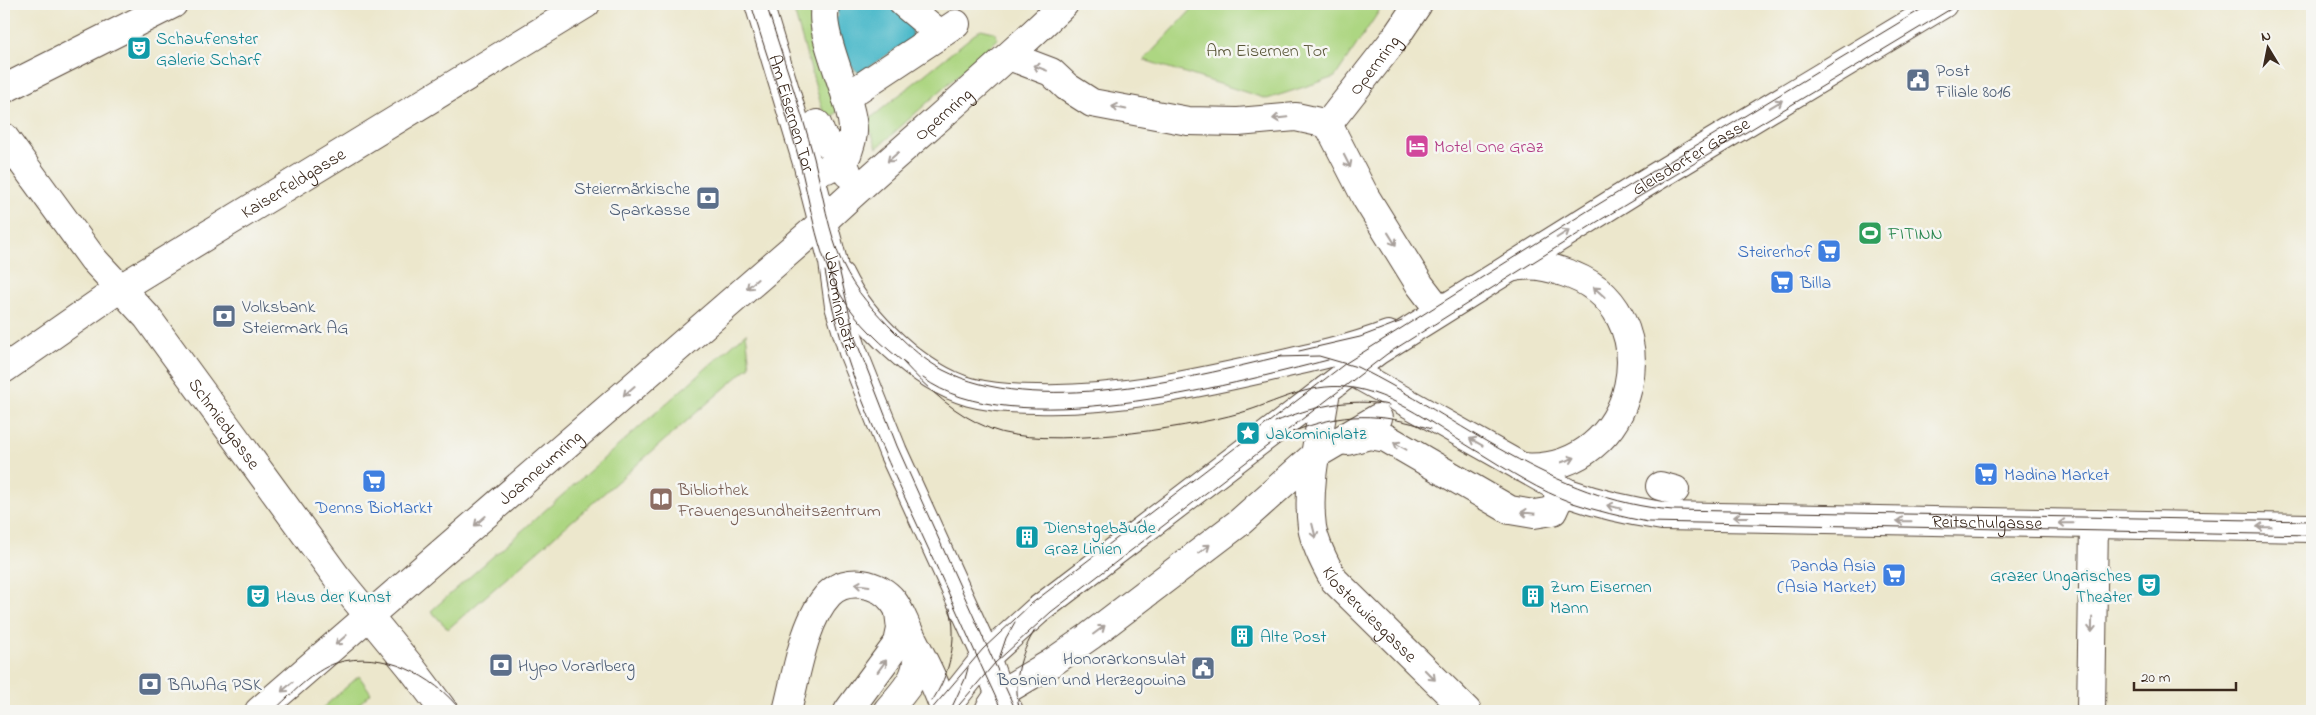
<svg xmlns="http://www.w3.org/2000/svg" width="2316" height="715" font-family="'Indie Flower',sans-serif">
	<rect width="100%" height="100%" fill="#f6f6f2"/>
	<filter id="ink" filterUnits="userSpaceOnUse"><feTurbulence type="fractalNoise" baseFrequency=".02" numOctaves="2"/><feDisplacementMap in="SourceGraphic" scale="10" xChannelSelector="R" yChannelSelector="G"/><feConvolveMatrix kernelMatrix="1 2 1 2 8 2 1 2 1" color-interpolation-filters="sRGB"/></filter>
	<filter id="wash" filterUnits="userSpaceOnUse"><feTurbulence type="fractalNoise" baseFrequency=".0096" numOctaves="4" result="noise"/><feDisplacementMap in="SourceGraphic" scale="20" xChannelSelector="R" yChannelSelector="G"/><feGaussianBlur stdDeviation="1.12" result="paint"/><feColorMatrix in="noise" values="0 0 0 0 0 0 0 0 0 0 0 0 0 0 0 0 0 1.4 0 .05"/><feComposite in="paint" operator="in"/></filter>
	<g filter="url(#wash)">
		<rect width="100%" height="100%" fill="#ece7cc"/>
		<!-- green -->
		<g fill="#add682" stroke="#748050">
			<polygon points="792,4 807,4 838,111 826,122"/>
			<polygon points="1197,4 1384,4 1335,77 1267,99 1144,60"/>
			<polygon points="981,29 994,32 998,39 877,148 867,121"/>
			<polygon points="746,333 750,366 448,629 431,611"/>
			<polygon points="359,676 371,693 351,711 319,711"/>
		</g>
		<!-- water -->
		<polygon fill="#4ebaca" stroke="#447274" points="839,4 894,4 916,23 912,29 912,39 859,73 851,66 831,21 838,16 836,6"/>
	</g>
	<g filter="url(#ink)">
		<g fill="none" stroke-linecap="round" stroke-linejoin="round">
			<!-- minor casing -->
			<g stroke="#564638" stroke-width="30">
				<g id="minor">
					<path id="s1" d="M759 4 808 166 833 262 839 306 853 352 893 452 983 649 1000 696 1009 711"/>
					<path d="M826 4C815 30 854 99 853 132 853 139 849 148 847 155L827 169"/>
					<polyline points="904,4 940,34"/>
					<polyline points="1009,56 1051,72 1067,87 1092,103 1188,121 1238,122 1296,117 1328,124"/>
					<polyline points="4,89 173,4"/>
					<polyline points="846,97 956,24"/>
					<polyline points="817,124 822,136 842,159 848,174"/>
					<polyline points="1328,124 1366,198 1420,285 1440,311"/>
					<path id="s2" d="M1328 124 1393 41 1418 4"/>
					<path id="s3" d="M4 137 93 259 147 317 336 576 410 666 444 711"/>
					<path d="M1510 268C1528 263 1546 266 1563 272 1676 306 1638 477 1521 467"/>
					<path d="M840 276C862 322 920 378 970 392 992 398 1014 399 1037 399 1115 401 1189 385 1265 368 1306 359 1349 350 1388 335"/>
					<path id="s4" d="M4 369 119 289 586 4"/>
					<path id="s5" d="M1351 371 1568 493C1599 504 1629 511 1662 516L2312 528"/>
					<path id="s6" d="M1326 390C1320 435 1306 482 1312 527 1315 545 1325 564 1334 580L1467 711"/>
					<polyline points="1347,441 1370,435 1386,438 1510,510 1534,514 1553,511 1558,500 1568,493"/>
					<polyline points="1660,486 1675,490"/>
					<polyline points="990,708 996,699 1006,690 1050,664 1090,636 1240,522 1315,455 1378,418"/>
					<path d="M787 711C796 677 804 620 829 594 847 576 879 583 893 601 900 610 904 622 909 632 922 657 936 684 945 711"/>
					<polyline points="848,711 898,643 901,629 899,612"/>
					<path d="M887 711C905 689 920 678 917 648"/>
					<path id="s7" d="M943 711 986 657 1037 611 1377 351 1644 184 1943 4"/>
					<polyline points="2091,711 2094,524"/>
				</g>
			</g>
			<!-- major casing -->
			<g stroke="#564638" stroke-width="30">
				<g id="major">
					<path id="s8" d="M259 711 815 229C896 152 984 82 1064 4"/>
				</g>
			</g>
			<!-- minor -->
			<use href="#minor" stroke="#fff" stroke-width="28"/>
			<!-- major -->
			<use href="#major" stroke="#fff" stroke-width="28"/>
			<!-- tram -->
			<g stroke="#3b2a1e" stroke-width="1">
				<path d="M751 4C765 51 782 98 795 145 810 195 814 252 842 297 858 323 883 346 907 365"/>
				<path d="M766 4C782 55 800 106 814 158 823 194 828 232 843 265 855 291 875 312 895 332 910 347 924 360 943 370 1035 417 1186 379 1282 356"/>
				<polyline points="838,264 855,338 897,446 1016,711"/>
				<path d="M825 271C840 360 879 442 917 524 946 586 973 649 1002 711"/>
				<polyline points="1299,351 1360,337 1402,321"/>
				<path d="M1277 357 1319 356 1357 367C1461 418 1553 501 1673 510L2312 521"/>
				<path d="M902 361C929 390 954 414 991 429 1043 450 1184 429 1240 413 1275 403 1308 383 1346 387 1395 392 1438 429 1480 453 1509 471 1540 491 1573 503 1597 511 1622 517 1648 522L2312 535"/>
				<path d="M923 378C1010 444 1229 385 1328 360"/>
				<path d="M1275 422C1311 407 1349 397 1389 405"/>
				<path d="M1292 432C1343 412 1379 412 1431 429"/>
				<polyline points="999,659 1006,638 1015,622"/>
				<path d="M932 701C950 674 958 640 950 608"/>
				<polyline points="952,707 965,679 968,668"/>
				<path d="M273 711C291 695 312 671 336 663 382 649 434 675 461 711"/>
				<polyline points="930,711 983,649 1031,604 1346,363 1589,210 1930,4"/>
				<polyline points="954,711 995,663 1051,612 1387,354 1597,222 1959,4"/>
				<path d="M1020 711C1012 683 1020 654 1035 630"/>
			</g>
		</g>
		<!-- one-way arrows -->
		<defs><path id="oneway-shaft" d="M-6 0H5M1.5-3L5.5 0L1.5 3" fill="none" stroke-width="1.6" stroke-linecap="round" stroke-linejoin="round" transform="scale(1.25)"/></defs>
		<g stroke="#a79f9a">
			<use href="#oneway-shaft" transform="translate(1040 68) rotate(-159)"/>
			<use href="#oneway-shaft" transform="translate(1776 104) rotate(-31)"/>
			<use href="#oneway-shaft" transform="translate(1119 108) rotate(-169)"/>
			<use href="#oneway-shaft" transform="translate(1280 118) rotate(174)"/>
			<use href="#oneway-shaft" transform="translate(893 157) rotate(139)"/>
			<use href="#oneway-shaft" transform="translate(1347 161) rotate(63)"/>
			<use href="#oneway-shaft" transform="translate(1563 234) rotate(-32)"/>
			<use href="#oneway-shaft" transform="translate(1392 239) rotate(58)"/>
			<use href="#oneway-shaft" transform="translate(752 284) rotate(139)"/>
			<use href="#oneway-shaft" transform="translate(1599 292) rotate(-138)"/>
			<use href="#oneway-shaft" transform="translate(629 391) rotate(139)"/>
			<use href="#oneway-shaft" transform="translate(1476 442) rotate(-151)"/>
			<use href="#oneway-shaft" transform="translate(1400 446) rotate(-150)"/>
			<use href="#oneway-shaft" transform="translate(1568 460) rotate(-19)"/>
			<use href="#oneway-shaft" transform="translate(1614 507) rotate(-166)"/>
			<use href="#oneway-shaft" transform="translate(1528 513) rotate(-174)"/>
			<use href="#oneway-shaft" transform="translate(1741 517) rotate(-180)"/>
			<use href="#oneway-shaft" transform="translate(480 521) rotate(139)"/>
			<use href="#oneway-shaft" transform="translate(1904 521) rotate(-179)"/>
			<use href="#oneway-shaft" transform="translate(2066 523) rotate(-179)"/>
			<use href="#oneway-shaft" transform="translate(2264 527) rotate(-179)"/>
			<use href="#oneway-shaft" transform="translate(1314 531) rotate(76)"/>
			<use href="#oneway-shaft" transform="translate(1204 549) rotate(-37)"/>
			<use href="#oneway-shaft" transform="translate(862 585) rotate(-173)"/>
			<use href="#oneway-shaft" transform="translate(2092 625) rotate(91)"/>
			<use href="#oneway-shaft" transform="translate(1099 630) rotate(-37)"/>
			<use href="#oneway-shaft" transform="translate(341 640) rotate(139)"/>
			<use href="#oneway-shaft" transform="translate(882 666) rotate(-54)"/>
			<use href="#oneway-shaft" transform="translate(1430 675) rotate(45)"/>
			<use href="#oneway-shaft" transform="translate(287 687) rotate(139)"/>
		</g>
	</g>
	<!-- icons -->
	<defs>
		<g id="theatre-square" transform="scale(1.25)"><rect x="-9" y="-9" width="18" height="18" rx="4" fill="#0f9aa8" stroke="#f6f6f2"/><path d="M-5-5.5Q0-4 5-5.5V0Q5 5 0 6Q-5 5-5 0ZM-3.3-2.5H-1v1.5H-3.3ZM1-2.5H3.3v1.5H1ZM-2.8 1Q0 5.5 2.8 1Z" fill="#fff"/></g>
		<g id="civic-square" transform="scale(1.25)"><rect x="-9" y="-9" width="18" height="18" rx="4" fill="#5c6f8a" stroke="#f6f6f2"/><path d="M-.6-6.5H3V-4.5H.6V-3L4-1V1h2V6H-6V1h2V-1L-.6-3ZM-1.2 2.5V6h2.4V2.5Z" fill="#fff"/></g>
		<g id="hotel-square" transform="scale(1.25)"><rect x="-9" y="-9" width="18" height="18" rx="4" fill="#d1479c" stroke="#f6f6f2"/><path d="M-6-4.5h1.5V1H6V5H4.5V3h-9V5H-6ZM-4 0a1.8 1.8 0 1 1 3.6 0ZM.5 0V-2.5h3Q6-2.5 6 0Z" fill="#fff"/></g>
		<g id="bank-square" transform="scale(1.25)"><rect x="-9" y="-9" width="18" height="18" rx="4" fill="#5c6f8a" stroke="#f6f6f2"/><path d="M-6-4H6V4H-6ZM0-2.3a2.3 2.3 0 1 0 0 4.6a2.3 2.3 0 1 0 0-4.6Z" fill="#fff"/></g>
		<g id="stadium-square" transform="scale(1.25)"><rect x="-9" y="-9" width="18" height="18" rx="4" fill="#2e9e5b" stroke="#f6f6f2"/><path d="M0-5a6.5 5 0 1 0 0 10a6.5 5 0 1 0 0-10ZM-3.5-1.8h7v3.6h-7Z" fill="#fff"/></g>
		<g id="supermarket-square" transform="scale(1.25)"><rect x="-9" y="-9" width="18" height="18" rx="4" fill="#3f7fe0" stroke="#f6f6f2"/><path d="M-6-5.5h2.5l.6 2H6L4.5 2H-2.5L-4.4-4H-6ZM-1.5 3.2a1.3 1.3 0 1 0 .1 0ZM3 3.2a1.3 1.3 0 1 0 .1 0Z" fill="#fff"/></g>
		<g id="sight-square" transform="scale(1.25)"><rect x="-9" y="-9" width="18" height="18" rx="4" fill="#0f9aa8" stroke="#f6f6f2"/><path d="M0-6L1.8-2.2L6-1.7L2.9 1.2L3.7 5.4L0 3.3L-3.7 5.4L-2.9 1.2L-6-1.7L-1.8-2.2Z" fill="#fff"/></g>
		<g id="library-square" transform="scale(1.25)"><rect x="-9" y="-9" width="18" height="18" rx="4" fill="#8d6e63" stroke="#f6f6f2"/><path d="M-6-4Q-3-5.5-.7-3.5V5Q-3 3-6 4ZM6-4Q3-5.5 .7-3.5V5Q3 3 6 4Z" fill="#fff"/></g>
		<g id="building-square" transform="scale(1.25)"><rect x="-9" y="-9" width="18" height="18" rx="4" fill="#0f9aa8" stroke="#f6f6f2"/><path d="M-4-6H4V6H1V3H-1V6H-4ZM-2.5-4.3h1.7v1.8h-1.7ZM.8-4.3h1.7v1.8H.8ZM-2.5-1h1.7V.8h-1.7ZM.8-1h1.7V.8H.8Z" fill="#fff"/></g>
	</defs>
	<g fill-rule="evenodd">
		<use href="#theatre-square" x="139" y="48"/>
		<use href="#civic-square" x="1918" y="80"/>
		<use href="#hotel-square" x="1417" y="146"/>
		<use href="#bank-square" x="708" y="198"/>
		<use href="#stadium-square" x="1870" y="233"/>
		<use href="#supermarket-square" x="1829" y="251"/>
		<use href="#supermarket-square" x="1782" y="282"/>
		<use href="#bank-square" x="224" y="316"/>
		<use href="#sight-square" x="1248" y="433"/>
		<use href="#supermarket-square" x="1986" y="474"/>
		<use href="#supermarket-square" x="374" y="481"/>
		<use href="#library-square" x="661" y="499"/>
		<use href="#building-square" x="1027" y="537"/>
		<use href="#supermarket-square" x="1894" y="575"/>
		<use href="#theatre-square" x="2149" y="585"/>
		<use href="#theatre-square" x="258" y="596"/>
		<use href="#building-square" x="1533" y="596"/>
		<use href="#building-square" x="1242" y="636"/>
		<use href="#bank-square" x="501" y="665"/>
		<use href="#civic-square" x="1203" y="668"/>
		<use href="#bank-square" x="150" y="684"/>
	</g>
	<g text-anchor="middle" stroke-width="5" stroke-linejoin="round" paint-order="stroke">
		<!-- culture labels -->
		<g font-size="18" fill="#0d838f" stroke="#f6f6f2" text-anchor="start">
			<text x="156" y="44">Schaufenster<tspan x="156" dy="21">Galerie Scharf</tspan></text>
			<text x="1266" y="439">Jakominiplatz</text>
			<text x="1044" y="533">Dienstgebäude<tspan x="1044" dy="21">Graz Linien</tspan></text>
			<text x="2132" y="581" text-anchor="end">Grazer Ungarisches<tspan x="2132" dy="21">Theater</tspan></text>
			<text x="1550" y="592">Zum Eisernen<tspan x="1550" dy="21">Mann</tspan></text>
			<text x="276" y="602">Haus der Kunst</text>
			<text x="1260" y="642">Alte Post</text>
		</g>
		<!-- park labels -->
		<g font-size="18" fill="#585537" stroke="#f6f6f2">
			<text x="1267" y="56">Am Eisernen Tor</text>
		</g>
		<!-- street labels -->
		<g font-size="18" fill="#3b2a1e" stroke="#f6f6f2">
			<text dy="6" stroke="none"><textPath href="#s2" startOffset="75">Opernring</textPath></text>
			<text dy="6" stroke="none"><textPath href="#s1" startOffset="114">Am Eisernen Tor</textPath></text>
			<text dy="6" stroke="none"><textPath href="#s8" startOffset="908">Opernring</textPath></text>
			<text dy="6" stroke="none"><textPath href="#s7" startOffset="935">Gleisdorfer Gasse</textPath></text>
			<text dy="6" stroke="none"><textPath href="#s4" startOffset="344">Kaiserfeldgasse</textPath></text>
			<text dy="6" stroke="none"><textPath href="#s1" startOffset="308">Jakominiplatz</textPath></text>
			<text dy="6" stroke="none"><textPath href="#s3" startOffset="362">Schmiedgasse</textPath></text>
			<text dy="6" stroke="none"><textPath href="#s8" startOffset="372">Joanneumring</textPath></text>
			<text dy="6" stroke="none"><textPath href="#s5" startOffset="671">Reitschulgasse</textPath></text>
			<text dy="6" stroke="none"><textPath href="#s6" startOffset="245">Klosterwiesgasse</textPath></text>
		</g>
		<!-- service labels -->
		<g font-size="18" fill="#4e5e75" stroke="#f6f6f2" text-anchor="start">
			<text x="1936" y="76">Post<tspan x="1936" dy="21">Filiale 8016</tspan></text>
			<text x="690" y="194" text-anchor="end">Steiermärkische<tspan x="690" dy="21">Sparkasse</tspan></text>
			<text x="242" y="312">Volksbank<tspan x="242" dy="21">Steiermark AG</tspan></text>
			<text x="1186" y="664" text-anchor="end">Honorarkonsulat<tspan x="1186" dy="21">Bosnien und Herzegowina</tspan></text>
			<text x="518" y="671">Hypo Vorarlberg</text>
			<text x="168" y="690">BAWAG PSK</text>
		</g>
		<!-- hotel labels -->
		<g font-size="18" fill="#b23c85" stroke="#f6f6f2" text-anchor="start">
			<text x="1434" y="152">Motel One Graz</text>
		</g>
		<!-- leisure labels -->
		<g font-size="18" fill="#27864d" stroke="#f6f6f2" text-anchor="start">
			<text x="1888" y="239">FITINN</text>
		</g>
		<!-- shop labels -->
		<g font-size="18" fill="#366cbe" stroke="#f6f6f2" text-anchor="end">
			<text x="1812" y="257">Steirerhof</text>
			<text x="1800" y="288" text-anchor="start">Billa</text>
			<text x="2004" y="480" text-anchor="start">Madina Market</text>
			<text x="374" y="513" text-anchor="middle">Denns BioMarkt</text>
			<text x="1876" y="571">Panda Asia<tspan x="1876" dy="21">(Asia Market)</tspan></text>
		</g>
		<!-- education labels -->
		<g font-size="18" fill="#785e54" stroke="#f6f6f2" text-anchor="start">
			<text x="678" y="495">Bibliothek<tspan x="678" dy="21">Frauengesundheitszentrum</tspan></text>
		</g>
	</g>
	<!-- margin -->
	<rect width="2316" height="715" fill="none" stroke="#f6f6f2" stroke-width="20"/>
	<!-- north arrow -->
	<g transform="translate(2268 48) rotate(350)" stroke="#f6f6f2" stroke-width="4" paint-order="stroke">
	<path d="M0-4L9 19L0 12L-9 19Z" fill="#3b2a1e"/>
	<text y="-8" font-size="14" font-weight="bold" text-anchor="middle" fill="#3b2a1e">N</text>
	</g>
	<!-- scale -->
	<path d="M2134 682v8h102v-8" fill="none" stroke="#3b2a1e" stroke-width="2.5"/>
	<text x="2141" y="682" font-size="15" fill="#3b2a1e" stroke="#f6f6f2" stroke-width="4" paint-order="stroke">20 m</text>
</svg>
